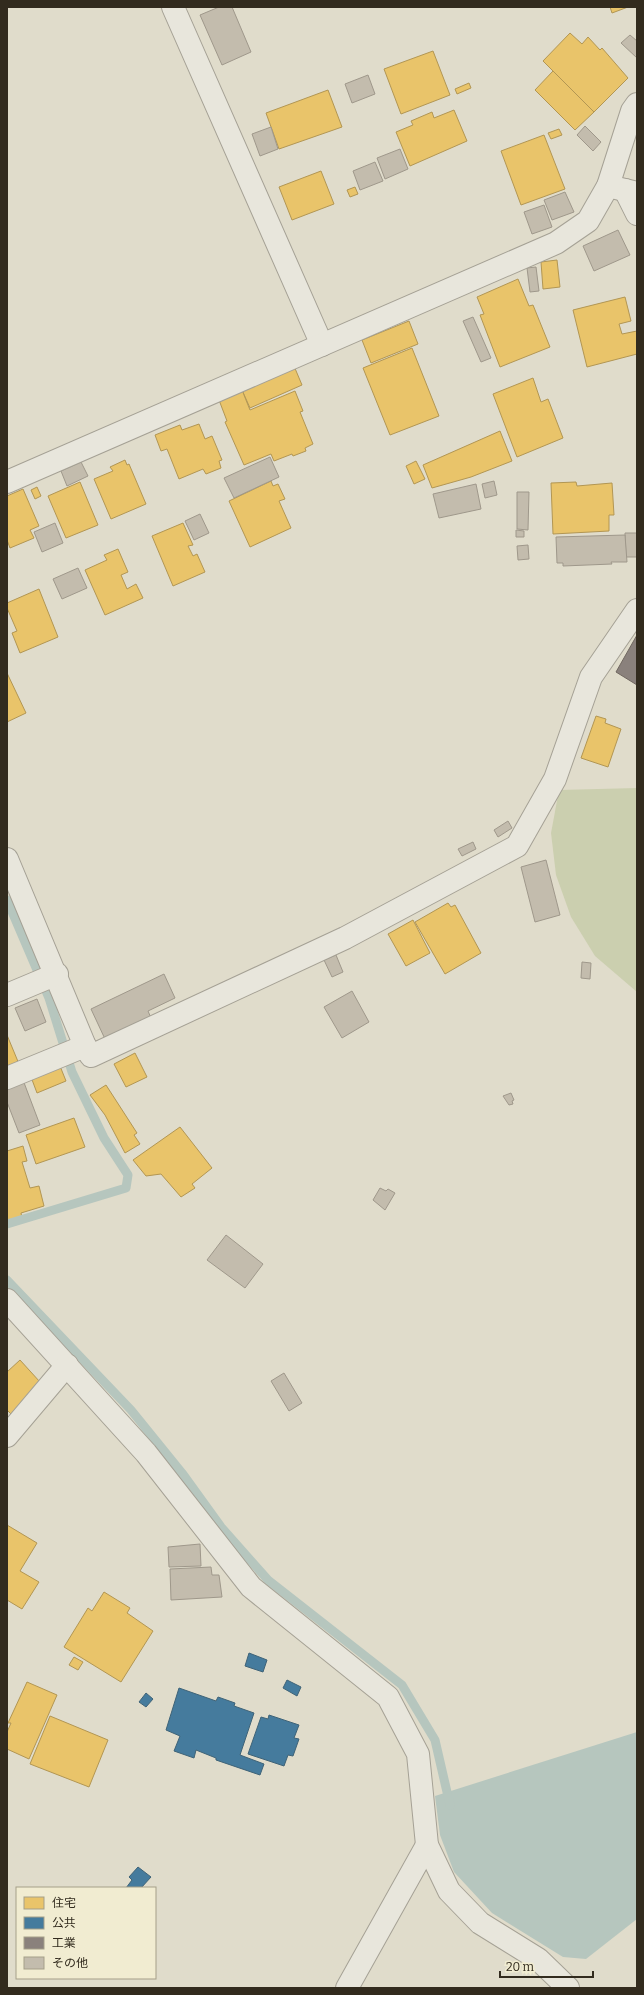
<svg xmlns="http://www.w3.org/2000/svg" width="644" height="1995" font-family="Bitter,'Noto Sans JP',serif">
	<rect width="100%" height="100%" fill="#e0dccb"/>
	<!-- green -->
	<polygon fill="#cbcfaf" points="637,788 637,992 595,956 571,917 556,875 551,833 559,790"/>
	<!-- water -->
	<polygon fill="#b6c6be" points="637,1732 637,1919 586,1959 563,1957 492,1913 454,1872 440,1835 435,1796"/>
	<!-- homes -->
	<g fill="#e9c46a" stroke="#b29653">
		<polygon points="610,7 628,7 612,13"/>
		<polygon points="570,33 582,44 588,37 600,50 602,48 628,78 594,112 543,61"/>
		<polygon points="433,51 450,95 401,114 384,69"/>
		<polygon points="553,71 594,112 575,130 535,90"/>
		<polygon points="469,83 471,88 457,94 455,89"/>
		<polygon points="328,90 342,127 279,149 266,113"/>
		<polygon points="454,110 467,141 410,166 396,132 413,125 411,121 432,112 434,118"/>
		<polygon points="559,129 562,135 551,139 548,133"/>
		<polygon points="544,135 565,189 521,205 501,151"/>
		<polygon points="321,171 334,204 292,220 279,187"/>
		<polygon points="355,187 358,194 350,197 347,190"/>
		<polygon points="557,260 560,287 543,289 541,262"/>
		<polygon points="518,279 529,306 533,305 550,347 500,367 480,315 484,314 477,297"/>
		<polygon points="625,297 631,321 619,324 622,334 637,331 637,354 587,367 573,310"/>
		<polygon points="409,321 418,344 371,363 362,340"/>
		<polygon points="412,348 439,416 390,435 363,368"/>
		<polygon points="294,366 302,385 250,408 242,390"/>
		<polygon points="533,378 541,402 548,399 563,438 517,457 493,394"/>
		<polygon points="242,390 250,410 295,391 303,411 300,412 313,444 305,448 306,451 293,456 292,454 274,461 271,454 244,465 225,422 227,421 219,400"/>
		<polygon points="199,424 205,439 212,436 222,460 219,461 221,468 206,474 203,469 179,479 167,449 161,451 155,435 180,425 182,430"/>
		<polygon points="500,431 512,461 471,477 432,488 423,465"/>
		<polygon points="125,460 127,465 129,464 146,504 111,519 94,479 113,471 110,467"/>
		<polygon points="416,461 425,479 414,484 406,466"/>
		<polygon points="271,481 273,486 278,484 285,499 279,501 291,528 250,547 229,501"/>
		<polygon points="80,482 98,525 66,538 48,496"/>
		<polygon points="576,482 577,486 612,483 614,515 609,515 609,531 553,534 551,483"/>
		<polygon points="37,487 41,496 35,499 31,490"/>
		<polygon points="23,489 39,526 30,530 34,538 10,548 7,540 7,496"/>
		<polygon points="183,523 193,545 188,546 193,556 197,554 205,572 173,586 152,536"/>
		<polygon points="118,549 128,572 121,575 127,589 136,584 143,598 105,615 85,570 107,560 104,555"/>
		<polygon points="39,589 58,637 20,653 12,633 17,631 7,608 7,603"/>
		<polygon points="7,673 26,713 7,722"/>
		<polygon points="596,716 606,719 605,723 621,729 608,767 581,758"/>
		<polygon points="448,903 451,907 455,905 481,953 445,974 415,922"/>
		<polygon points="413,920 430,953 406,966 388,934"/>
		<polygon points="7,1035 19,1064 7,1069"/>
		<polygon points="135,1053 147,1077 126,1087 114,1064"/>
		<polygon points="60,1066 66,1081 37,1093 31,1077"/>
		<polygon points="106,1085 137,1133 134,1135 140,1144 125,1153 105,1115 90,1095"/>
		<polygon points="74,1118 85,1147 36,1164 26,1135"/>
		<polygon points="180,1127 212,1168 192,1184 195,1188 181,1197 161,1174 146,1176 133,1160"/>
		<polygon points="23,1146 27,1161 22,1162 30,1188 39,1186 44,1206 21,1213 22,1218 7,1223 7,1151"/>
		<polygon points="20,1360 40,1382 11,1414 7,1410 7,1372"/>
		<polygon points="7,1525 37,1543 20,1571 39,1582 22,1609 7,1600"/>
		<polygon points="104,1592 130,1608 127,1613 153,1631 121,1682 64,1647 88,1608 92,1611"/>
		<polygon points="74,1657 83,1662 78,1670 69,1665"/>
		<polygon points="27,1682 57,1695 29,1759 7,1749 7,1732 11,1723 8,1723"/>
		<polygon points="50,1716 108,1740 89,1787 30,1764"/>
	</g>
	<!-- public -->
	<g fill="#457b9d" stroke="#3f6377">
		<polygon points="249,1653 267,1660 263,1672 245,1666"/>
		<polygon points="287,1680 301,1687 297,1696 283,1688"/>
		<polygon points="179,1688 216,1701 218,1697 235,1703 234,1706 254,1713 240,1755 264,1764 260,1775 216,1760 216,1758 196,1750 194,1758 174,1751 180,1736 166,1730"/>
		<polygon points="146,1693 153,1699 146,1707 139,1702"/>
		<polygon points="269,1715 299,1725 294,1738 299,1739 293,1756 288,1755 284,1766 248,1754 261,1717 268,1719"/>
		<polygon points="138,1867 151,1877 141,1888 126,1888 132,1880 129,1877"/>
	</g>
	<!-- industry -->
	<polygon fill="#8a817c" stroke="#706760" points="637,635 637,685 616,672"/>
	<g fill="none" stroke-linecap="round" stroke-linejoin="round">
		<!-- stream -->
		<g stroke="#b6c6be" stroke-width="9">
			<polyline points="7,900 49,998 72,1072 104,1138 128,1175 126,1188 7,1224"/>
			<polyline points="7,1280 131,1410 182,1473 221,1527 268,1580 402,1685 435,1740 450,1805"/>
		</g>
	</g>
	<!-- building -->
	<g fill="#c3bcad" stroke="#9f988b">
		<polygon points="219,7 232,7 251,52 222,65 200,15"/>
		<polygon points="630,35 637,41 637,58 621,43"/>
		<polygon points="368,75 375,94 352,103 345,84"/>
		<polygon points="585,126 601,142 593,151 577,135"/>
		<polygon points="271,127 278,149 260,156 252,134"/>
		<polygon points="400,149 408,169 385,179 377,158"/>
		<polygon points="375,162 383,181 360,190 353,171"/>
		<polygon points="565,192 574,212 552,220 544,200"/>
		<polygon points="544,205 552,227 532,234 524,212"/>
		<polygon points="618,230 630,255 594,271 583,246"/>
		<polygon points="536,267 539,291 530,292 527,268"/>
		<polygon points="473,317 491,358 481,362 463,321"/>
		<polygon points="270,457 279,477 234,498 224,478"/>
		<polygon points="81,462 88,476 67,486 61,471"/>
		<polygon points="494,481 497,495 485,498 482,484"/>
		<polygon points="476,484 481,509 439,518 433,494"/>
		<polygon points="517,492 529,492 528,530 517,529"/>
		<polygon points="200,514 209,533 194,540 185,521"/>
		<polygon points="55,523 63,543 42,552 34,532"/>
		<polygon points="516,530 524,531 524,537 516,537"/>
		<polygon points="625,533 637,533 637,557 626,557"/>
		<polygon points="625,535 627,562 611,562 612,564 563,566 563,563 557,563 556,537"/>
		<polygon points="528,545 529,559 518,560 517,546"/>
		<polygon points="78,568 87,588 62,599 53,579"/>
		<polygon points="508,821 512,828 498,837 494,830"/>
		<polygon points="473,842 476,849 462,856 458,849"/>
		<polygon points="546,860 560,915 535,922 521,867"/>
		<polygon points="336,955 343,972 332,977 324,960"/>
		<polygon points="582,962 591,963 590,979 581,978"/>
		<polygon points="164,974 175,998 148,1011 151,1018 105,1039 91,1009"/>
		<polygon points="352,991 369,1022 342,1038 324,1007"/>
		<polygon points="37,999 46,1022 25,1031 15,1008"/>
		<polygon points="23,1080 40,1125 19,1133 7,1102 7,1086"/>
		<polygon points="511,1093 514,1100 512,1101 513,1104 509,1105 503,1096"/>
		<polygon points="380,1188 386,1191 388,1189 395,1193 385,1210 373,1200"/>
		<polygon points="226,1235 263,1264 245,1288 207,1260"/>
		<polygon points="284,1373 302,1403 289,1411 271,1381"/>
		<polygon points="200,1544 201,1566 169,1567 168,1547"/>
		<polygon points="211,1567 212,1575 219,1575 222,1597 171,1600 170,1569"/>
	</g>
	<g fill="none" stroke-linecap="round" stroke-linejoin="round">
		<!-- minor casing -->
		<g stroke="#a5a195" stroke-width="24">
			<g id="minor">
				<polyline points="173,7 322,345"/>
				<polyline points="608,186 637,193"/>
				<polyline points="625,190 637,214"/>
				<polyline points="7,482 556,243 588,221 608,186 632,111 637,104"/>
				<polyline points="7,859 85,1046"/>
				<polyline points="7,995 57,974"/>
				<polyline points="7,1078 85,1046 91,1056 345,938 517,846 555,779 591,677 637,610"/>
				<polyline points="7,1300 146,1453 251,1587 388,1697 418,1754 427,1845 449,1891 480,1923 538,1959 568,1988"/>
				<polyline points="7,1436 67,1365"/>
				<polyline points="347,1988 427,1845"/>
			</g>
		</g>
		<!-- minor -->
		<use href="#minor" stroke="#e8e6dc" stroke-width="22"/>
	</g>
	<!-- border -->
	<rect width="644" height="1995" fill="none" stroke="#322b1e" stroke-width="16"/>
	<!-- legend -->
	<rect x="16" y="1887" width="140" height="92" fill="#f1ecd1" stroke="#a59f89"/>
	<rect x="24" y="1897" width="20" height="12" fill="#e9c46a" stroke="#a59f89"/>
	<text x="52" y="1907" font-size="12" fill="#322b1e">住宅</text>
	<rect x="24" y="1917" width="20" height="12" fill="#457b9d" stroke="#a59f89"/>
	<text x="52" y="1927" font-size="12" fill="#322b1e">公共</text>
	<rect x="24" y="1937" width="20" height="12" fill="#8a817c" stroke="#a59f89"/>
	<text x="52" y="1947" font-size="12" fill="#322b1e">工業</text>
	<rect x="24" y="1957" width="20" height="12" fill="#c3bcad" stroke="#a59f89"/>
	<text x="52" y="1967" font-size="12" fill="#322b1e">その他</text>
	<!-- scale -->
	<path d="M500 1971v6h93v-6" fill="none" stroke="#322b1e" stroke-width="2"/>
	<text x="506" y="1971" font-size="12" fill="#322b1e" stroke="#f1ecd1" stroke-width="3" paint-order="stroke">20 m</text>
</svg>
